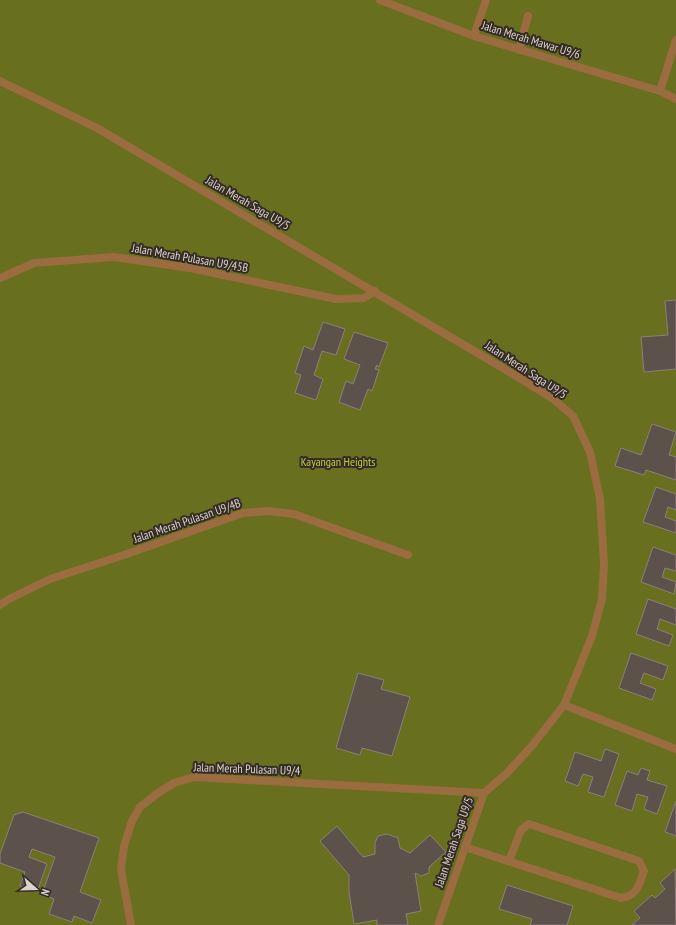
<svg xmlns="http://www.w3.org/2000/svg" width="676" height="925" font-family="'PT Sans Narrow',sans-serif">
	<rect width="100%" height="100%" fill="#3f352f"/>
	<!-- forest -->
	<rect fill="#686f1e" x="0" y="0" width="676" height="925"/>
	<!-- building -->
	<g fill="#5d514c" stroke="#8d7f7a">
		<polygon points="676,300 676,369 644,372 641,337 668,335 665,301"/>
		<polygon points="323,322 345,329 336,355 322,351 314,375 323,379 316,400 295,393 301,375 295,373 304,346 313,350"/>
		<polygon points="354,332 388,343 379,367 377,365 375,369 379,370 372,391 368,389 360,410 339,402 346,381 353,384 360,365 344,359"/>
		<polygon points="652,424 676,432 669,455 676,457 676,480 646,470 644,475 615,466 621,448 641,455"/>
		<polygon points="656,487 676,494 676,510 668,507 665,517 676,521 676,533 643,522"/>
		<polygon points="653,547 676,555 676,571 665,568 662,577 676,582 674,594 641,582"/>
		<polygon points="648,599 676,609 676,625 660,619 657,629 673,635 669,646 636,634"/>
		<polygon points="631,653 668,666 663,680 644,673 640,683 656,689 652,700 619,688"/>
		<polygon points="358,673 384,680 381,689 410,697 392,756 362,748 360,755 336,748"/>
		<polygon points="605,749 619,754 604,797 588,792 593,777 583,774 578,786 565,781 575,752 601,761"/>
		<polygon points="641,768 650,771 647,780 667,786 657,814 644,809 648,797 637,794 632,811 615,805 627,771 638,775"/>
		<polygon points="676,801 676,836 665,832"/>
		<polygon points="23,812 99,838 80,892 101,900 92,923 74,916 72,922 49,914 54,899 42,894 55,857 32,849 29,857 47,864 37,892 20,886 25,872 0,863 0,854 14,815"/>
		<polygon points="337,826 363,857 375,854 375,843 378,836 387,834 398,838 400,848 410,853 430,835 446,852 429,867 429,873 421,876 415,873 421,911 406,914 408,925 377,925 377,920 354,924 349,892 349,875 320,841"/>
		<polygon points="675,869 676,925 632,925 640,918 634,911 652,895 655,898 665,889 660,883"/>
		<polygon points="507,885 573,906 567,925 530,925 532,919 499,909"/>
	</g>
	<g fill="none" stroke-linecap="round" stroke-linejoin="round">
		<!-- service -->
		<path stroke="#9a6c3f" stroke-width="8" d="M465 847 621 898C637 896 639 885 644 871L639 861 529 824 521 830 509 861"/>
		<!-- minor -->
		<g stroke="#9a6c3f" stroke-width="8">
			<polyline points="380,0 474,36 660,91 676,99"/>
			<polyline points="474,36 486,0"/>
			<polyline points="519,50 528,16"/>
			<polyline points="0,81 97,128 518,377 552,398 573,416 590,452 600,499 604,564 602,599 592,636 564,705 531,747 507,773 484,793 438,925"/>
			<polyline points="660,91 676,40"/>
			<polyline points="0,278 34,263 114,257 190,268 336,299 364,298 375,291"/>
			<polyline points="0,605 9,599 50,579 124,555 243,513 268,511 294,514 408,555"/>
			<polyline points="564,705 676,749"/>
			<polyline points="131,925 121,869 124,846 132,821 140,807 158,793 174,783 194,777 484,793"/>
		</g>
	</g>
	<g text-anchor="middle" stroke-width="4" stroke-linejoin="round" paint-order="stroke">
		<!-- street labels -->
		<g font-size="12" fill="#dad3cf" stroke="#352b25">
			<text transform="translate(531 40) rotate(17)" y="4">Jalan Merah Mawar U9/6</text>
			<text transform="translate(248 203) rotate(30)" y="4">Jalan Merah Saga U9/5</text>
			<text transform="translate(190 258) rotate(10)" y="4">Jalan Merah Pulasan U9/45B</text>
			<text transform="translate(526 370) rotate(33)" y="4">Jalan Merah Saga U9/5</text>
			<text transform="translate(187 521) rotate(-19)" y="4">Jalan Merah Pulasan U9/4B</text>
			<text transform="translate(247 769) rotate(2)" y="4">Jalan Merah Pulasan U9/4</text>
			<text transform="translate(454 842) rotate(-71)" y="4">Jalan Merah Saga U9/5</text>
		</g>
		<!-- park labels -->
		<g font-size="12" fill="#bfcb40" stroke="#352b25">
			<text x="338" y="466">Kayangan Heights</text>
		</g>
	</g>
	<!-- north arrow -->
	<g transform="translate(36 889) rotate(110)" stroke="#352b25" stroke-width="3" paint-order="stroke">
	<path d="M0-3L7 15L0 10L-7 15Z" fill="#dad3cf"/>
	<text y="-6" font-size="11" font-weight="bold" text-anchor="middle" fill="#dad3cf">N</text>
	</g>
</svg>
